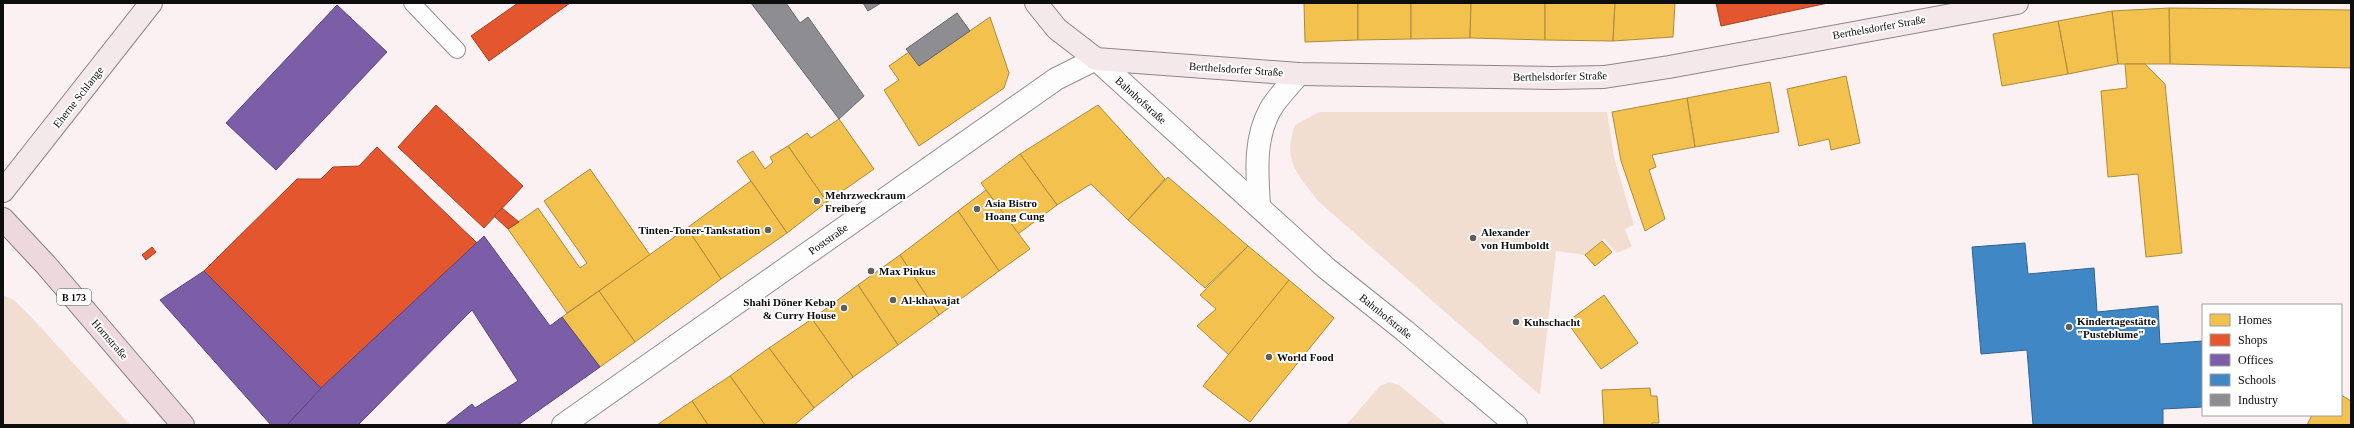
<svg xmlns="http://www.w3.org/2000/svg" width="2354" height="428" font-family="Georgia,serif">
	<rect width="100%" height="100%" fill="#fbf1f3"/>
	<!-- green -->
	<g fill="#f2ded1">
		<path d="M1319 112H1607L1614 157 1634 225 1625 229 1632 247 1617 253 1604 239 1585 255 1556 251 1540 395 1318 201C1297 173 1282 161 1295 125Z"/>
		<polygon points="3,295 14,300 32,318 130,425 3,425"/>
		<polygon points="1389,382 1399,385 1447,425 1346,425 1380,386"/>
	</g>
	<!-- homes -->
	<g fill="#f2c14e" stroke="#ad8b3a">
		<polygon points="1304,3 1358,3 1358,40 1305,42"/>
		<polygon points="1358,3 1411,3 1411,39 1358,40"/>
		<polygon points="1411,3 1471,3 1470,38 1411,39"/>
		<polygon points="1471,3 1545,3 1545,40 1470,38"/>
		<polygon points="1545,3 1615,3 1613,41 1545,40"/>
		<polygon points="1615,3 1675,3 1673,37 1613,41"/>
		<polygon points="2169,8 2351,10 2351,68 2170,64"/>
		<polygon points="2169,8 2170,64 2118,64 2112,11"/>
		<polygon points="2112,11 2118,64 2068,74 2058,21"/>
		<polygon points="990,17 1009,73 1004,88 919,146 884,90 899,80 889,66 909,52 919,66"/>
		<polygon points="2058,21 2068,74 2002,86 1993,34"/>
		<polygon points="2125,64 2145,64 2165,84 2182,253 2146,257 2138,174 2108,177 2101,91 2127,88"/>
		<polygon points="1846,76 1860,143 1831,150 1829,139 1799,146 1787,89"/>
		<polygon points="1770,82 1779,132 1695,147 1687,98"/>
		<polygon points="1687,98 1695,147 1652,155 1656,167 1649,170 1665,219 1645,231 1621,161 1612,112"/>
		<polygon points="1098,105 1165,179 1128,220 1091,184 1057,205 1020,154"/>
		<polygon points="839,119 874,169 827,202 788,146 807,133 811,138"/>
		<polygon points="788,146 827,202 787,233 737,161 753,151 765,169 773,162 770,157"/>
		<polygon points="1020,154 1057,205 1018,234 981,183"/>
		<polygon points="590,169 650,255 567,313 508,229 538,208 580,268 587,263 544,201"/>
		<polygon points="1168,177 1248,246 1205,288 1128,220"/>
		<polygon points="751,181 787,233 721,279 687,228"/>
		<polygon points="986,190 1030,249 999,271 958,211"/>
		<polygon points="958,211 999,271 939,315 900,255"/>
		<polygon points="687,228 721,279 635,342 599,291"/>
		<polygon points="1602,241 1612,252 1595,266 1585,255"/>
		<polygon points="1248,246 1289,280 1229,355 1197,326 1216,309 1200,295"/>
		<polygon points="900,255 939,315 898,345 858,285"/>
		<polygon points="1289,280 1334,318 1250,422 1203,386"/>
		<polygon points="858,285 898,345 853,377 812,319"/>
		<polygon points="599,291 635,342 600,367 562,317"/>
		<polygon points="1604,295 1638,343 1601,369 1567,322"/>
		<polygon points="812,319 853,377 814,408 769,348"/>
		<polygon points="769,348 814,408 794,425 765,425 730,376"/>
		<polygon points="730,376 765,425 708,425 692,401"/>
		<polygon points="1650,388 1651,396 1657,396 1659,423 1652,423 1652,425 1604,425 1602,390"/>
		<polygon points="2341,395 2351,401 2351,425 2307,425 2312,415 2341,415"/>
		<polygon points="692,401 708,425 657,425"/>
	</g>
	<!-- shops -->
	<g fill="#e4572e" stroke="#a44124">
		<polygon points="518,3 570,3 489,61 471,36"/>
		<polygon points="1716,3 1828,3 1721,26"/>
		<polygon points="436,105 523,186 484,228 398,147"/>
		<polygon points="377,147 477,243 321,388 204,271 297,179 321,179 333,167 359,166"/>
		<polygon points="502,208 519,222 508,229 494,216"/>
		<polygon points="152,247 156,252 146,260 142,255"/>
	</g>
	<!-- offices -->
	<g fill="#7b5ea7" stroke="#5a4679">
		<polygon points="337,5 387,52 276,170 226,123"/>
		<polygon points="484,236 550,326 562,317 600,367 518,425 445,425 472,404 475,408 518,381 472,310 358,425 287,425 321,388"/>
		<polygon points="204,271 321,388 287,425 271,425 160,300"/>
	</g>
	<!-- schools -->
	<polygon fill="#3f88c5" stroke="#30638e" points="2025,243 2028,274 2094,268 2097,312 2158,306 2160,344 2203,341 2203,407 2163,409 2163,425 2033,425 2027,350 1981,354 1972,247"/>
	<!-- industry -->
	<g fill="#8d8d92" stroke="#67676a">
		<polygon points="751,3 786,3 800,23 808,17 864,96 839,119"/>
		<polygon points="863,3 881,3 868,11"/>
		<polygon points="957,13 970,31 919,66 906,49"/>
	</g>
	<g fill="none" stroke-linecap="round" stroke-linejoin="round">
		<!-- lane casing -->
		<g stroke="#949091" stroke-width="18">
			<polyline id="lane" points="412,3 457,50"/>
		</g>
		<!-- street casing -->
		<g stroke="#949091" stroke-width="24">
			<g id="street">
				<path d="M1259 205C1257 173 1254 139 1270 110 1277 97 1290 85 1299 74"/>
				<polyline points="563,425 1056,79 1096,59 1326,268 1405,331 1516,425"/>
			</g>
		</g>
		<!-- secondary casing -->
		<g stroke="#8b8687" stroke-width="24">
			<g id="secondary">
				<polyline points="1036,3 1057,29 1096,59 1299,74 1553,78 1604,77 1669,67 2017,3"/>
				<polyline points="3,191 151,3"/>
			</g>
		</g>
		<!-- primary casing -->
		<g stroke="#817d7e" stroke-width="24">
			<polyline id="primary" points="3,219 46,265 183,425"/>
		</g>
		<!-- lane -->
		<use href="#lane" stroke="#fefdfd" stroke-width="16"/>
		<!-- street -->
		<use href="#street" stroke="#fefdfd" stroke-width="22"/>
		<!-- secondary -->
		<use href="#secondary" stroke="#f5e8ea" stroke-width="22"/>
		<!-- primary -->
		<use href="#primary" stroke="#edd8dd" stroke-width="22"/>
	</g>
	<!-- markers -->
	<g fill="#605d5e" stroke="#fff" stroke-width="1.5">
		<circle cx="817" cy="201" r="4"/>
		<circle cx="977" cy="209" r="4"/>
		<circle cx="768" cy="230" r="4"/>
		<circle cx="1473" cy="238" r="4"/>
		<circle cx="871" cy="271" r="4"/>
		<circle cx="893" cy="300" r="4"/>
		<circle cx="844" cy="308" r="4"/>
		<circle cx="1516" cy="322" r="4"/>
		<circle cx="2069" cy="327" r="4"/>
		<circle cx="1269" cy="357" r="4"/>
	</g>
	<g text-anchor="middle" stroke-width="4" stroke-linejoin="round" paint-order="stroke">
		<!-- shield labels -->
		<rect fill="#fff" stroke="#565656" stroke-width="1" x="57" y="289" width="34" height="16" rx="3"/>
		<g font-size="10" font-weight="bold" fill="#0d0d0d">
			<text x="74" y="301">B 173</text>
		</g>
		<!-- street labels -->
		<g font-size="11" fill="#0d0d0d" stroke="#fff">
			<text transform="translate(1879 27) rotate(-10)" y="4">Berthelsdorfer Straße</text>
			<text transform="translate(1236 69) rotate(4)" y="4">Berthelsdorfer Straße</text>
			<text transform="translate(1560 76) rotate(-1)" y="4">Berthelsdorfer Straße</text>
			<text transform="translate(78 97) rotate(-52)" y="4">Eherne Schlange</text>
			<text transform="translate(1141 100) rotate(42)" y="4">Bahnhofstraße</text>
			<text transform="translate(828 239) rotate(-35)" y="4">Poststraße</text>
			<text transform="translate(1386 316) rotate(39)" y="4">Bahnhofstraße</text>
			<text transform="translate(110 339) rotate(49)" y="4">Hornstraße</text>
		</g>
		<!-- poi labels -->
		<g font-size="11" font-weight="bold" fill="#0d0d0d" stroke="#fff" text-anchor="start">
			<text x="825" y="199">Mehrzweckraum<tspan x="825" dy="13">Freiberg</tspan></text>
			<text x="985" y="207">Asia Bistro<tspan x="985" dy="13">Hoang Cung</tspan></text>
			<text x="760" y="234" text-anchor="end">Tinten-Toner-Tankstation</text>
			<text x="1481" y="236">Alexander<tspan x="1481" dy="13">von Humboldt</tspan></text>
			<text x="879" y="275">Max Pinkus</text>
			<text x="901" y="304">Al-khawajat</text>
			<text x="836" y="306" text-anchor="end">Shahi Döner Kebap<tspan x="836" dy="13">&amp; Curry House</tspan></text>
			<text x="2077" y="325">Kindertagestätte<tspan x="2077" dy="13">"Pusteblume"</tspan></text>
			<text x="1524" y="326">Kuhschacht</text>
			<text x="1277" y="361">World Food</text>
		</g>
	</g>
	<!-- border -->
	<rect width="2354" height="428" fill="none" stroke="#0d0d0d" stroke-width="8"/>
	<!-- legend -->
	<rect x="2202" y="304" width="140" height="112" fill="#ffffff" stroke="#9e9e9e"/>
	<rect x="2210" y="314" width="20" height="12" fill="#f2c14e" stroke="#9e9e9e"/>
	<text x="2238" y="324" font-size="12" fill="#0d0d0d">Homes</text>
	<rect x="2210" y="334" width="20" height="12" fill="#e4572e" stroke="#9e9e9e"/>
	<text x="2238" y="344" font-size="12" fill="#0d0d0d">Shops</text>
	<rect x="2210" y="354" width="20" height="12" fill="#7b5ea7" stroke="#9e9e9e"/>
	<text x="2238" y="364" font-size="12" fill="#0d0d0d">Offices</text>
	<rect x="2210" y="374" width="20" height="12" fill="#3f88c5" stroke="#9e9e9e"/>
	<text x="2238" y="384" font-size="12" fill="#0d0d0d">Schools</text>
	<rect x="2210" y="394" width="20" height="12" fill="#8d8d92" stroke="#9e9e9e"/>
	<text x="2238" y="404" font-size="12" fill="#0d0d0d">Industry</text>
</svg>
